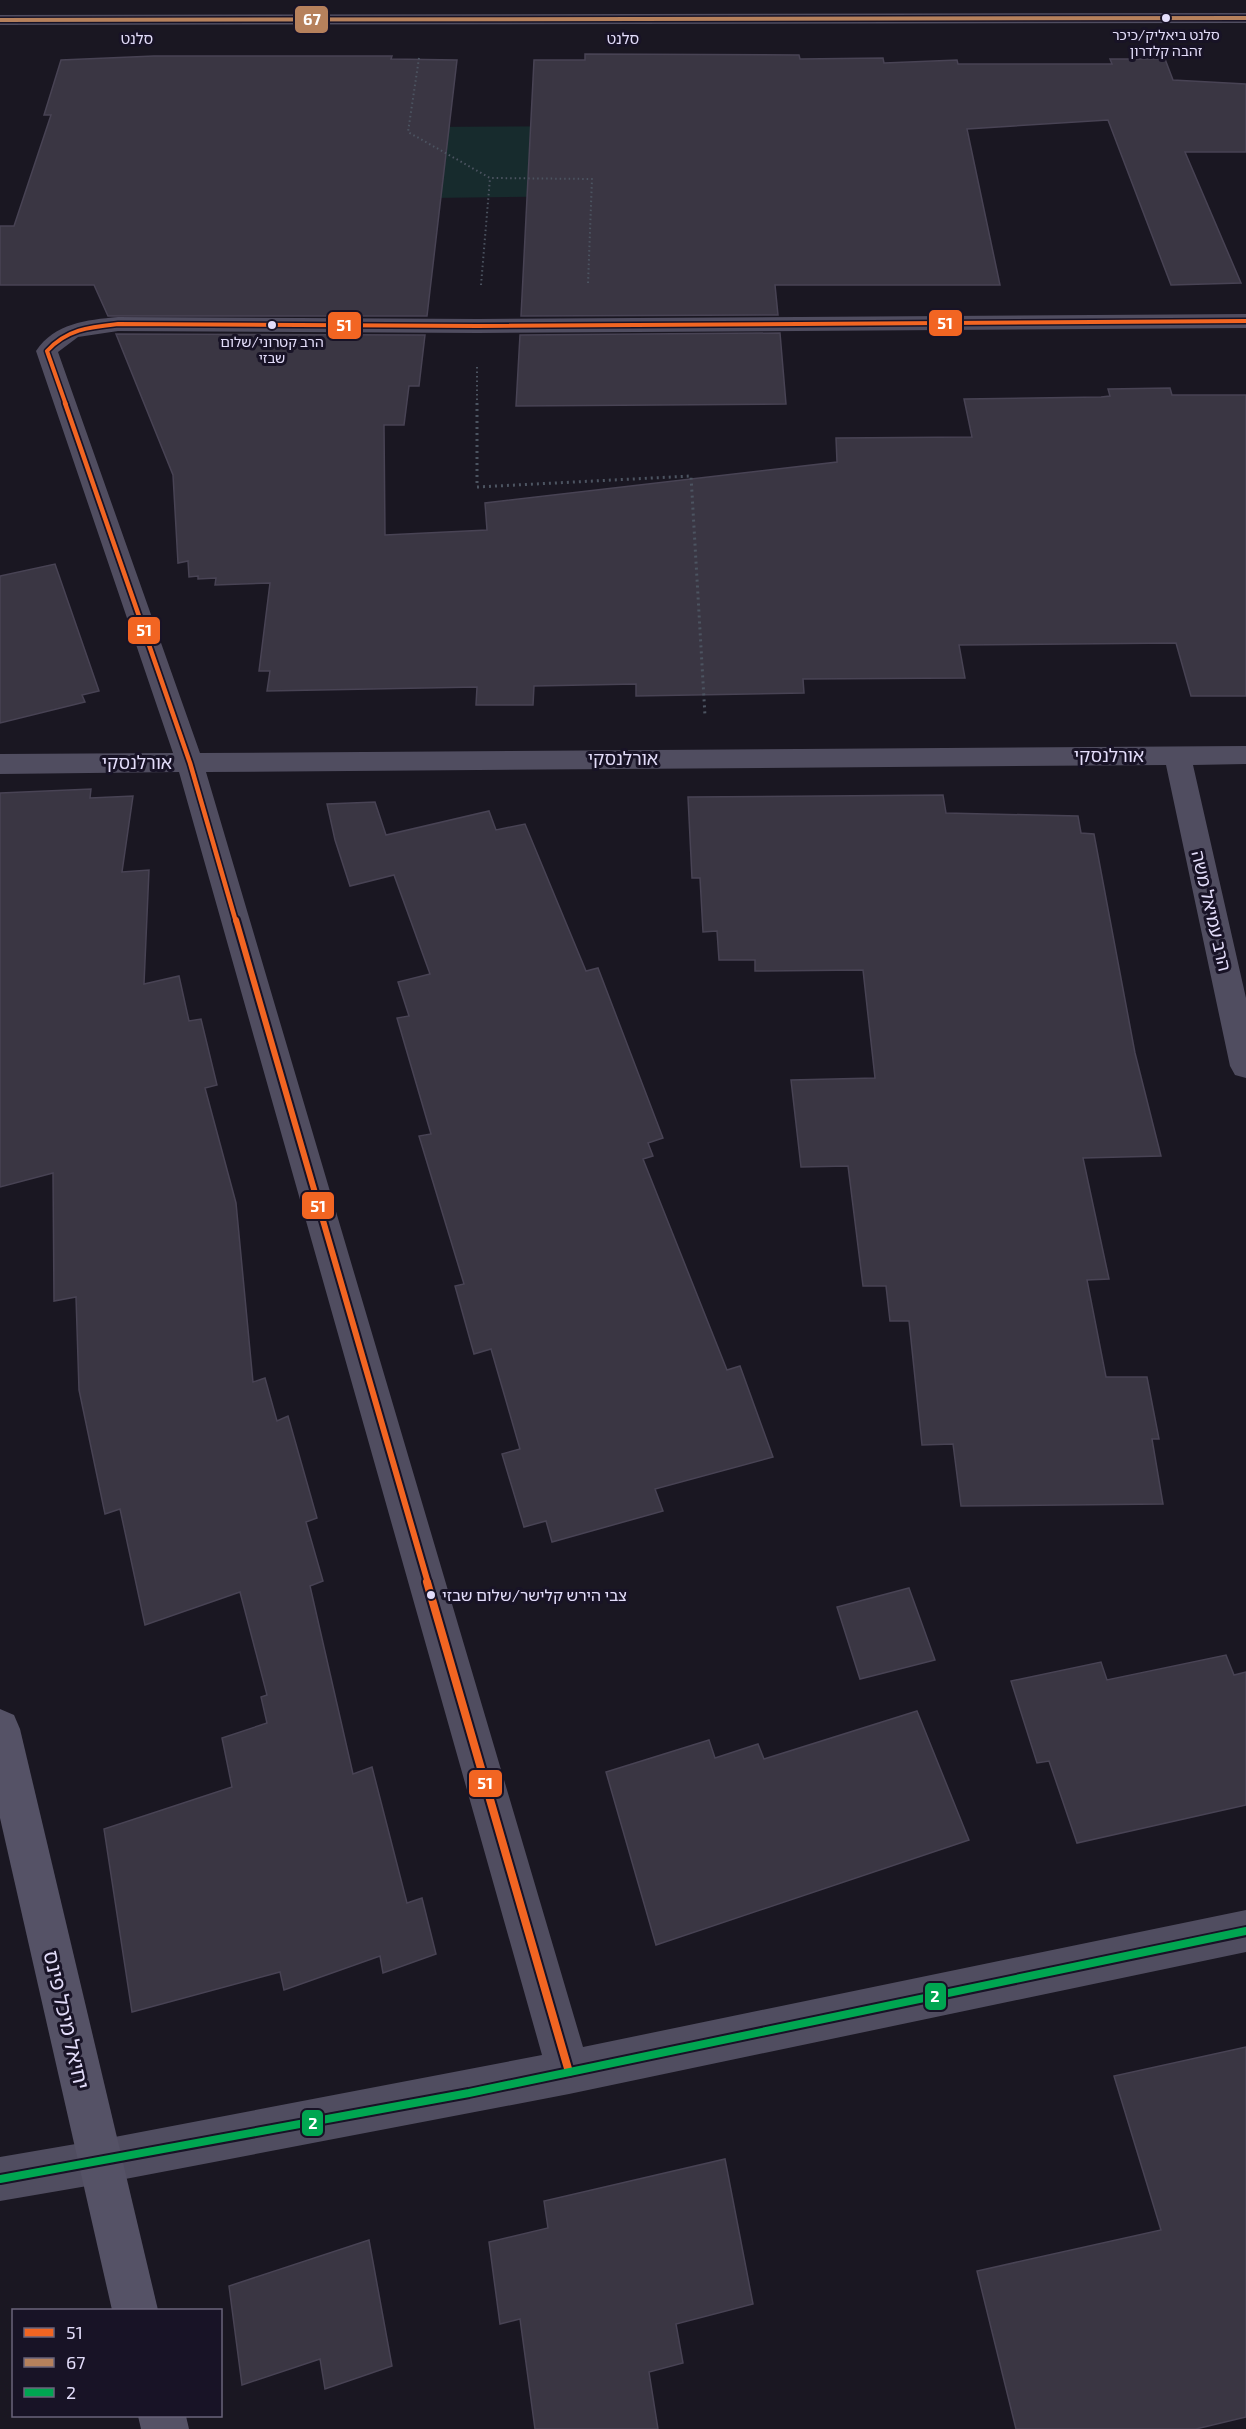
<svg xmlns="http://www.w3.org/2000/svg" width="1246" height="2429" font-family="'Exo 2','Noto Sans Hebrew',sans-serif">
	<rect width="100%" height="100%" fill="#1a1722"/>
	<!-- green -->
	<polygon fill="#172b2d" points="629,126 605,196 430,198 421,127"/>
	<!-- building -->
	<g fill="#3a3643" stroke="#484354" stroke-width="1.5">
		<polygon points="585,54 799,55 800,59 883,58 884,63 957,60 958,64 1112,64 1110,59 1165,59 1173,80 1246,84 1246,152 1185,152 1241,283 1171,285 1108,120 967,129 1000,285 775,285 778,315 521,316 534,60 585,60"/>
		<polygon points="154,56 392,56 391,59 457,60 427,316 108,316 94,285 0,285 0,226 14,226 51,115 44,115 61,60"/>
		<polygon points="780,333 786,404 516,406 520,335"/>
		<polygon points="116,334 425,335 419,386 409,386 404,425 384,425 385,535 487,530 485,503 837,462 836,438 972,437 964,399 1101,397 1110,396 1108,389 1170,388 1172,395 1246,395 1246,696 1191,696 1176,643 959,645 965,678 803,679 804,693 636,696 636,684 534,686 533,705 476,705 477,687 267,691 270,671 259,671 270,583 215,585 216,578 198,579 198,576 189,577 188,561 178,563 173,475"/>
		<polygon points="55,564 99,691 82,695 85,702 0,723 0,576"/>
		<polygon points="91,789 90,798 133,796 122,872 149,870 144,984 179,976 189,1021 201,1019 217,1085 205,1088 236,1203 253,1382 265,1378 277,1421 288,1416 317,1518 306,1522 323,1581 310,1586 353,1774 372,1767 407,1903 422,1898 436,1954 383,1973 380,1956 284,1990 280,1972 132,2012 104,1829 232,1787 222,1738 267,1723 261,1697 267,1695 240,1592 145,1625 120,1509 105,1514 79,1390 76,1297 54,1301 53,1173 0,1187 0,793"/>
		<polygon points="943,795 946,813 1078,816 1081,833 1094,834 1135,1053 1161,1156 1083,1158 1109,1279 1087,1280 1106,1377 1147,1377 1159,1439 1152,1439 1163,1504 961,1506 953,1444 922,1445 909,1321 890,1321 886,1286 863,1286 848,1166 801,1167 791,1080 875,1078 863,970 755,971 755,960 719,960 717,931 703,932 700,878 692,878 688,797"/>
		<polygon points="375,802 386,835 489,811 496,830 525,824 586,971 598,968 663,1138 648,1143 653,1156 643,1159 727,1370 740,1366 773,1457 655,1489 663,1511 552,1542 546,1521 524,1527 502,1454 520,1449 491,1349 474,1354 455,1286 464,1284 419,1136 431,1134 397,1018 409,1016 398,982 430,974 394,875 350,886 335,840 327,804"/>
		<polygon points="909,1588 935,1660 860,1679 837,1607"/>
		<polygon points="1226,1655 1234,1675 1246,1672 1246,1805 1077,1843 1049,1761 1037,1763 1011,1681 1101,1662 1107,1680"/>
		<polygon points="917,1711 969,1840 656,1945 606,1772 709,1740 715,1758 758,1744 764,1759"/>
		<polygon points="1246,2047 1246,2417 1196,2429 1016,2429 977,2271 1161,2230 1114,2076"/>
		<polygon points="725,2159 753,2304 676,2324 683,2363 649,2372 658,2429 535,2429 520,2319 500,2324 489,2242 548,2228 544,2201"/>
		<polygon points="369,2240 392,2366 325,2389 320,2359 242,2385 229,2286"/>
	</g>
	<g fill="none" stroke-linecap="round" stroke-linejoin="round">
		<!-- path-far1 -->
		<g stroke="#4c5461" stroke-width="2" stroke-dasharray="1.5 3" stroke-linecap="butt">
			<polyline points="419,58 408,132 490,178 592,179 588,284"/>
			<polyline points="481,285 490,178"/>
			<polyline points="477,367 477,405"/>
		</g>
		<!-- path -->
		<polyline stroke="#4c5461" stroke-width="3" stroke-dasharray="2 4" stroke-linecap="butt" points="477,403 477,487 691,476 705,716"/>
		<!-- minor -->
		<path fill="#504d60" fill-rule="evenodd" d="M1246 314V328L478 333 118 331 78 337 58 352 200 753 1246 746V764L1193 765 1246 998V1078L1235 1075 1230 1066 1166 765 206 772 583 2047 1246 1910V1952L569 2094 99 2184 83 2178 77 2162 83 2146 99 2140 542 2055 179 772 0 774V754L173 753 36 351C55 323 86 320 118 317L478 319Z"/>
		<!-- tertiary -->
		<g fill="#504d60" fill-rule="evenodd">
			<polygon points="1246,13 1246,23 0,25 0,15"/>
			<polygon points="99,2140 115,2146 121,2162 115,2178 99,2184 0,2201 0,2157"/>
		</g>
		<!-- secondary -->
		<g fill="#555266" fill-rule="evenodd">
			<polygon points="0,1709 14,1715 20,1729 158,2310 112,2310 0,1818"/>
			<polygon points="138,2416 186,2416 189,2429 141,2429"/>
		</g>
		<!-- bus-1-far3 casing -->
		<g stroke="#181326" stroke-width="7">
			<path id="bus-1-far3" d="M66 405 47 351C67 329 90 327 118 324L478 326 1246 321"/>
		</g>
		<!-- bus-1-far2 casing -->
		<g stroke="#181326" stroke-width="8">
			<polyline id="bus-1-far2" points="65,403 190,763 236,922"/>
		</g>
		<!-- bus-1-far1 casing -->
		<g stroke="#181326" stroke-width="10">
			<polyline id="bus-1-far1" points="236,920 428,1583"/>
		</g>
		<!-- bus-1 casing -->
		<g stroke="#181326" stroke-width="12">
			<polyline id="bus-1" points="427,1582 569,2072"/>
		</g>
		<!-- bus-2 casing -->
		<g stroke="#181326" stroke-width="7">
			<polyline id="bus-2" points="0,20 1246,18"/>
		</g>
		<!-- bus-3 casing -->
		<g stroke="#181326" stroke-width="12">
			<polyline id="bus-3" points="0,2179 469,2093 1246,1931"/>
		</g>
		<!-- bus-1-far3 -->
		<use href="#bus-1-far3" stroke="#f26522" stroke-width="4"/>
		<!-- bus-1-far2 -->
		<use href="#bus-1-far2" stroke="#f26522" stroke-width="4.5"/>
		<!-- bus-1-far1 -->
		<use href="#bus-1-far1" stroke="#f26522" stroke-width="6"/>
		<!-- bus-1 -->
		<use href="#bus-1" stroke="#f26522" stroke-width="8"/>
		<!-- bus-2 -->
		<use href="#bus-2" stroke="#b6815c" stroke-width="4"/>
		<!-- bus-3 -->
		<use href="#bus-3" stroke="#00a651" stroke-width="8"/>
	</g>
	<!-- markers -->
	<g fill="#e3ddfa" stroke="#181326" stroke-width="2">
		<circle cx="1166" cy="18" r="5"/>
		<circle cx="272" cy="325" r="5"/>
		<circle cx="431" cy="1595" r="5"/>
	</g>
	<g text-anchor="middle" stroke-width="6" stroke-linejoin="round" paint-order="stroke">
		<!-- far-bus labels -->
		<g font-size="14" fill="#e3ddfa" stroke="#181326">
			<text x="1166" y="40">סלנט ביאליק/כיכר<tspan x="1166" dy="16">זהבה קלדרון</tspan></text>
			<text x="272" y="347">הרב קטרוני/שלום<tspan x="272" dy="16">שבזי</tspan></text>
		</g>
		<!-- far-street labels -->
		<g font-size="15" fill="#e3ddfa" stroke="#181326">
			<text x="137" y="44">סלנט</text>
			<text x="623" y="44">סלנט</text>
		</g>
		<!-- bus labels -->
		<g font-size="16" fill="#e3ddfa" stroke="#181326" text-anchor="start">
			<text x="442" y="1601">צבי הירש קלישר/שלום שבזי</text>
		</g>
		<!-- street labels -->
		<g font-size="18" fill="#e3ddfa" stroke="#181326">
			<text x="1109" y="762">אורלנסקי</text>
			<text x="623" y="765">אורלנסקי</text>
			<text x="137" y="769">אורלנסקי</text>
			<text transform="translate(1211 911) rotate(77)" y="6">הרב עמיאל משה</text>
		</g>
		<!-- near-street labels -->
		<g font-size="21" fill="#e3ddfa" stroke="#181326">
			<text transform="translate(66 2020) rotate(77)" y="7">יחיאל מיכל פינס</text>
		</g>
	</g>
	<g stroke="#181326" stroke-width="2">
		<rect x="294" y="5" width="35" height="29" rx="6" fill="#b6815c"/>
		<rect x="928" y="309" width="35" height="28" rx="6" fill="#f26522"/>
		<rect x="327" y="311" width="35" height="29" rx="6" fill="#f26522"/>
		<rect x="127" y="616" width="34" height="29" rx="6" fill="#f26522"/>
		<rect x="301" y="1191" width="34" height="29" rx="6" fill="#f26522"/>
		<rect x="468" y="1769" width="35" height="29" rx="6" fill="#f26522"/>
		<rect x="924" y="1982" width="23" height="29" rx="6" fill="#00a651"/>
		<rect x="301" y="2109" width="23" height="28" rx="6" fill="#00a651"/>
	</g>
	<g font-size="16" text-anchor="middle" font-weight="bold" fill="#fff">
		<text x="312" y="25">67</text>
		<text x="945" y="329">51</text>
		<text x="344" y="331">51</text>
		<text x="144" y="636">51</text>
		<text x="318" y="1212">51</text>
		<text x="485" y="1789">51</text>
		<text x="935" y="2002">2</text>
		<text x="313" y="2129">2</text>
	</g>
	<!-- legend -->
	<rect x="12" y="2309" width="210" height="108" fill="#181326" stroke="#69647b" stroke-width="1.5"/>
	<rect x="24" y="2328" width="30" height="9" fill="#f26522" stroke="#69647b" stroke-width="1.5"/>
	<text x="66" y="2339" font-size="18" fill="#e3ddfa">51</text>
	<rect x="24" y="2358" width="30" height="9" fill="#b6815c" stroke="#69647b" stroke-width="1.5"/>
	<text x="66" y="2369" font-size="18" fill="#e3ddfa">67</text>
	<rect x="24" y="2388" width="30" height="9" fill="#00a651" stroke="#69647b" stroke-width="1.5"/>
	<text x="66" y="2399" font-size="18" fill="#e3ddfa">2</text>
</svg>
